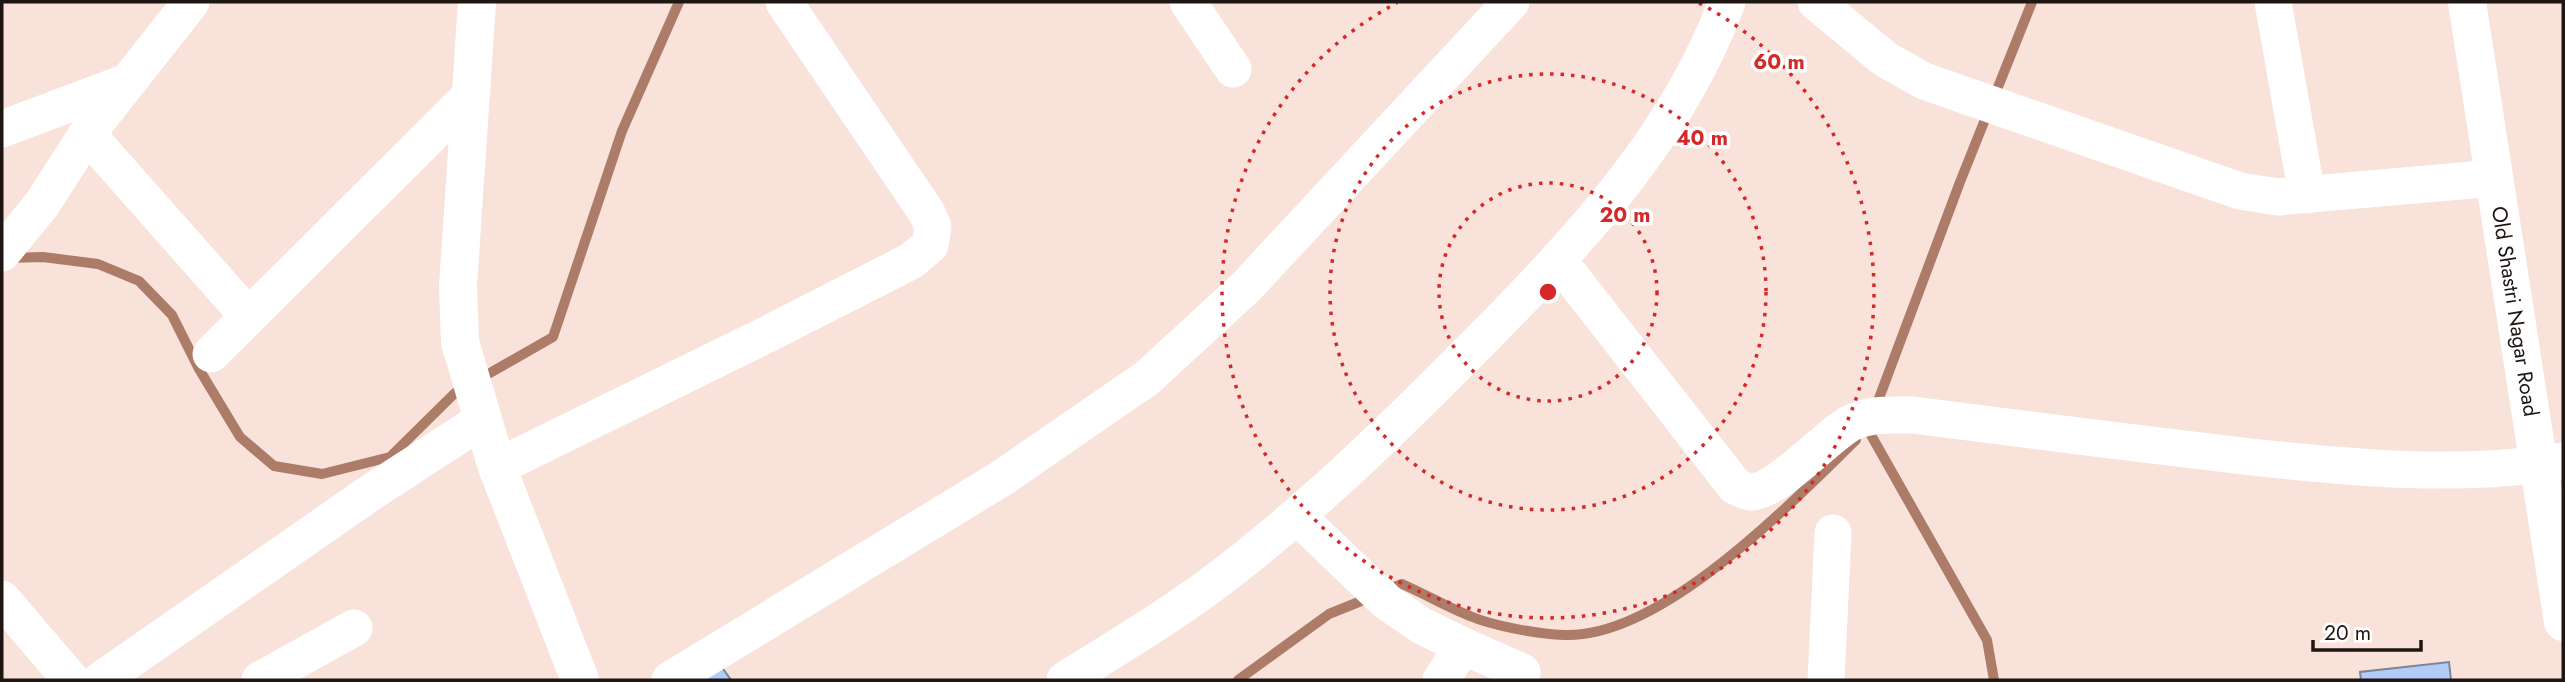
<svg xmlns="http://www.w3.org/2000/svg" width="2565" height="682" font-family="Jost,sans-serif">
	<rect width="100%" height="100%" fill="#f8e2d9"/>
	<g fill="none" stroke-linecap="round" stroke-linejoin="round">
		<!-- stream -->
		<g stroke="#ad7c68" stroke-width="10">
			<polyline points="8,258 43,257 98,264 139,281 172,315 199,369 240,437 274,466 322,474 390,457 455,393 553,337 622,131 679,2"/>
			<polyline points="1875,409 1960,182 2032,2"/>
			<polyline points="1867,428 1987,640 1994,680"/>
			<path d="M1386 590 1402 584C1425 594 1447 607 1470 616 1493 626 1538 634 1564 635 1661 639 1790 504 1856 440"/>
			<polyline points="1238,680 1329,614 1371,597"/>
		</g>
	</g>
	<!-- building -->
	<g fill="#b0ccf7" stroke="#7b8595" stroke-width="2">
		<polygon points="2449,662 2451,680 2361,680 2360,672"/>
		<polygon points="719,663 731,680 694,680"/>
	</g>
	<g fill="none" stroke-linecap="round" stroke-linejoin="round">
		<!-- minor -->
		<g stroke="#fff" stroke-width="37">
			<polyline points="1188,2 1233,69"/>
			<polyline points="1816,2 1885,59 1924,81 2240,191 2278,197 2495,178"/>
			<polyline points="2273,2 2307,195"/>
			<polyline points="2,129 127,82"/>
			<polyline points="87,134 248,316"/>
			<polyline points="2,253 42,204 87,134 191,2"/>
			<path d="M1558 260 1735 486C1739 488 1745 491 1750 492 1776 493 1825 438 1849 424 1868 413 1892 415 1913 415 2026 429 2138 444 2251 457 2356 468 2458 478 2563 461"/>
			<polyline points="211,354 471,95"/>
			<polyline points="497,467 770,333 911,261 930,245 933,227 927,213 784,2"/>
			<polyline points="1297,516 1387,602 1422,626 1463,646 1441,680"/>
			<polyline points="2,599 71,680"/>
			<polyline points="1463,646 1522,672"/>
			<polyline points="101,680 373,491 481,421"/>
			<polyline points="260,680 354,628"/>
			<polyline points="670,680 1002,478 1147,378 1246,287 1511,2"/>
			<path d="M1065 680C1118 647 1173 614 1223 576 1318 503 1404 418 1488 333 1584 236 1679 132 1727 2"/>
			<polyline points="1826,680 1833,533"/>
		</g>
		<!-- tertiary -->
		<g stroke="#fff" stroke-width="38">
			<polyline points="477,2 458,286 460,342 497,467 580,680"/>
			<path id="s1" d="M2467 2 2563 622"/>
		</g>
	</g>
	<!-- distance rings -->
	<g fill="none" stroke="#d62828" stroke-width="3.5" stroke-dasharray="3.5 7">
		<circle cx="1548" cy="292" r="109"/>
		<circle cx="1548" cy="292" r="218"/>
		<path d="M1699 3A326 326 0 1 1 1397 3"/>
	</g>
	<g text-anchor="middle" stroke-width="7" stroke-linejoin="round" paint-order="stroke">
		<!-- street labels -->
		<g font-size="21" fill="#1e1613" stroke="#fff">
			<text dy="7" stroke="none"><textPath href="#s1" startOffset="313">Old Shastri Nagar Road</textPath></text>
		</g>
	</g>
	<circle cx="1548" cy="292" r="10" fill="#d62828" stroke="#fff" stroke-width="3.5"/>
	<g font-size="21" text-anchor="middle" font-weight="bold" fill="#d62828" stroke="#fff" stroke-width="7" stroke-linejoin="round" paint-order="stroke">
		<text x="1779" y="69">60 m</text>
		<text x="1702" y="145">40 m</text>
		<text x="1625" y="222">20 m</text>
	</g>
	<!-- border -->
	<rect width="2565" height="682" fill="none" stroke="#1e1613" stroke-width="7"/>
	<!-- scale -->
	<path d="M2313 640v10h108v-10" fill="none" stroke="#1e1613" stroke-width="3.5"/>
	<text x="2324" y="640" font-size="21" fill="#1e1613" stroke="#ffffff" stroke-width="5" paint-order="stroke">20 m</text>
</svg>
